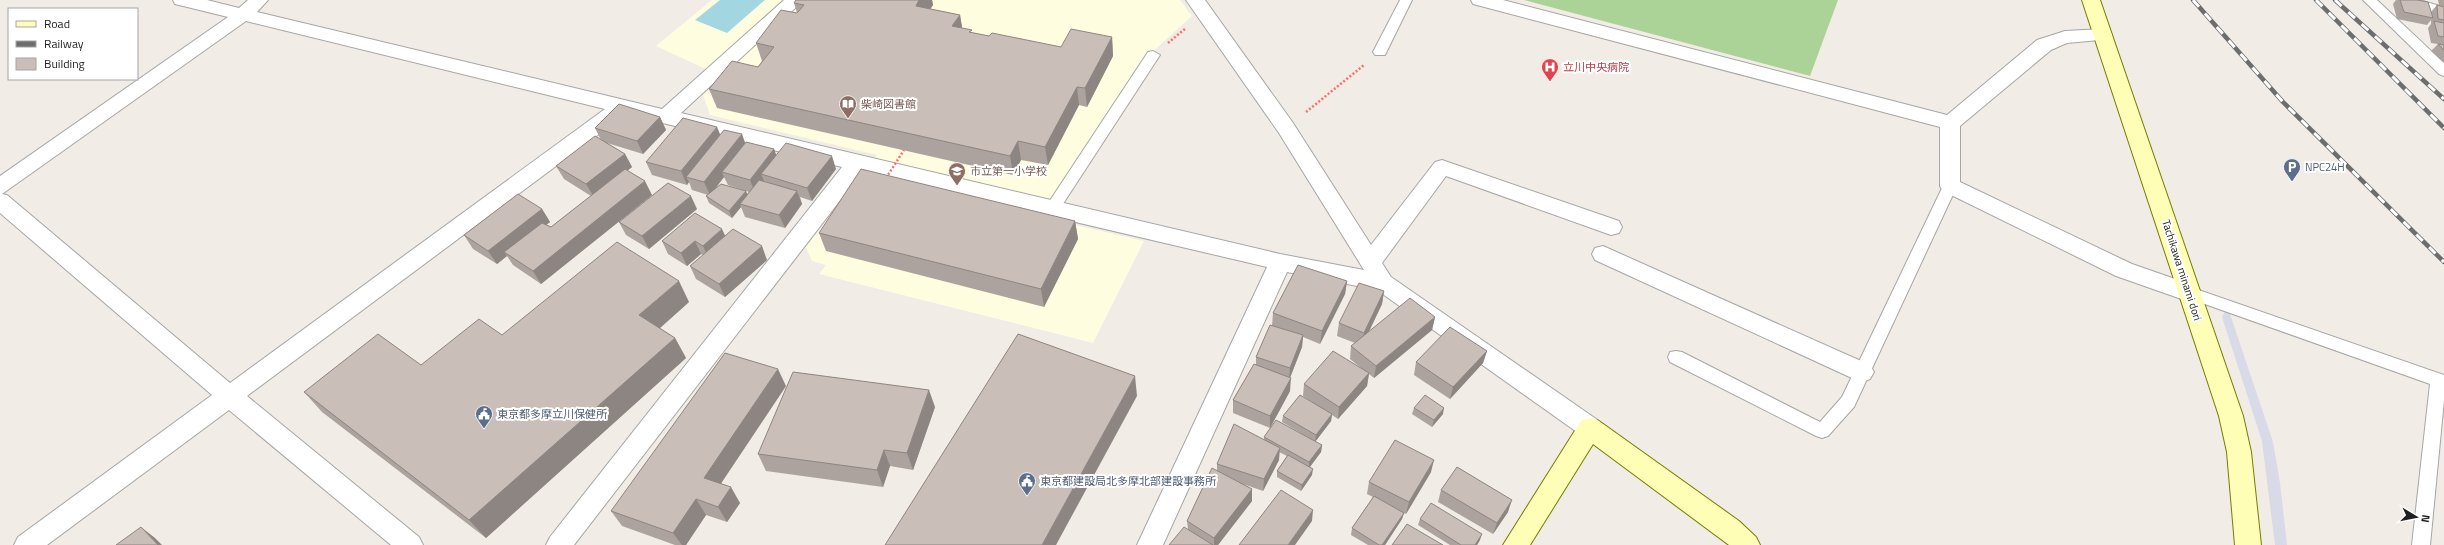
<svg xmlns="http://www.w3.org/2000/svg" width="2444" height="545" font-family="'Titillium Web','Noto Sans JP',sans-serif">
	<rect width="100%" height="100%" fill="#f1ece5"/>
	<!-- education -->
	<polygon fill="#fffde0" points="712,0 1180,0 1192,16 1150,54 1041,217 1144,241 1093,343 819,274 826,265 812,261 806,247 877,155 710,115 703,95 723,77 656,46"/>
	<!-- forest -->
	<polygon fill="#acd397" points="1524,0 1838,0 1810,76"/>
	<!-- plaza -->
	<polygon fill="#d9dae7" points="2225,311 2229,311 2273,442 2280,483 2287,545 2275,545 2262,441 2222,317"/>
	<!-- water -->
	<polygon fill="#a2d7e1" points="720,0 765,0 727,33 695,20"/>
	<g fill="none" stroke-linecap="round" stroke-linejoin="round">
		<!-- lane casing -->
		<g stroke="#a6a6a6" stroke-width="2">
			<g id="lane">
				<polygon points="1400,0 1412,0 1385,55 1375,55 1373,52"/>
				<polygon points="2363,0 2377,0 2444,63 2444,76 2439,74"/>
				<polygon points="2398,0 2419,0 2444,7 2444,15 2400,3"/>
				<polygon points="1153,51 1160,55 1057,213 1047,213 1045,209 1047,205 1148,52"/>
				<polygon points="1950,181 1955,182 1957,186 1854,407 1828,436 1822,438 1816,436 1670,362 1668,357 1670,352 1676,351 1682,352 1820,422 1842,397 1943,186 1945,182"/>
				<polygon points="2190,287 2444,375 2444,400 2430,545 2412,545 2430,384 2185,297 2182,293 2185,289"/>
			</g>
		</g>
		<!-- street casing -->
		<g stroke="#a6a6a6" stroke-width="2">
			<g id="street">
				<path d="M173 0H207L239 8 248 0H268L257 12 662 109 784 0H804L681 113 1280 254 1364 270 1279 133 1186 0H1205L1293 123 1371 245 1435 162 1442 160 1619 221 1622 227 1619 233 1611 235 1446 176 1382 263 1391 277 1599 421 1602 428 1599 435 1590 438 1581 435 1377 290 1287 272 1163 545H1137L1267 267 862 172 574 545H546L550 537 842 167 626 114 247 396 419 537 423 545H391L229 410 47 545H14L18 537 212 395 0 213V176L228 17 175 4ZM246 21 605 109 230 383 7 195 2 194Z"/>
				<polygon points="1471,0 1503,0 1947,115 2037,40 2065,31 2103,29 2110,31 2112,35 2110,39 2067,43 2051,50 1960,126 1960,182 2132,264 2198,287 2201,293 2198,299 2190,302 2116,276 1943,191 1940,186 1940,127 1473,4"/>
				<polygon points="1603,246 1870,365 1874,372 1870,379 1862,382 1854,379 1595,260 1592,254 1595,248"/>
			</g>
		</g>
		<!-- secondary casing -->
		<g stroke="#767d00" stroke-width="2">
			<g id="secondary">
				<polygon points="2082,0 2100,0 2243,416 2251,452 2261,545 2235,545 2227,452 2219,416"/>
				<polygon points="1590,418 1599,421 1739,521 1756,537 1760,545 1729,545 1593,444 1530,545 1503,545 1581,421"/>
			</g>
		</g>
		<!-- path -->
		<g stroke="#ff6f68" stroke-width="2.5" stroke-dasharray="2 2" stroke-linecap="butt">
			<polyline points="1168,43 1186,28"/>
			<polyline points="1306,112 1364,65"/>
		</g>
		<!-- lane -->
		<use href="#lane" fill="#fff" fill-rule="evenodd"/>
		<!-- street -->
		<use href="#street" fill="#fff" fill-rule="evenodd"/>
		<!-- secondary -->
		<use href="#secondary" fill="#fefeb6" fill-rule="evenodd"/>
		<!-- rail casing -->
		<g stroke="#6d6d6d" stroke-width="4.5">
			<g id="rail">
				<polyline points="2193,0 2283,102 2444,262"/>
				<polyline points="2316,0 2444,128"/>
				<polyline points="2335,0 2444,99"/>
			</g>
		</g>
		<!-- rail -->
		<use href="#rail" stroke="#fff" stroke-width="3" stroke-dasharray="9" stroke-linecap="butt"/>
		<!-- path-bridge -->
		<polyline stroke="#ff6f68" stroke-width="2.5" stroke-dasharray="2 2" stroke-linecap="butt" points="886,178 904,150"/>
	</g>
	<!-- wall -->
	<g fill="#ada39e" fill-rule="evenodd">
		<polygon points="796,0 932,0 933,5 930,9 960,15 962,28 973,33 989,36 1061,47 1112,37 1113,56 1087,107 1079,105 1048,165 1021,160 1013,175 717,108 709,89 758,67 762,61 756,43 797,13 794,3"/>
		<polygon points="2396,0 2417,0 2431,12 2437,5 2444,7 2444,63 2431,51 2438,44 2431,43 2428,28 2431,24 2431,20 2427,25 2397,19 2393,4"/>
		<polygon points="2438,0 2444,0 2444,7 2439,5"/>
		<polygon points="660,117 666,130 643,154 607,143 625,154 632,167 627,171 652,195 541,284 513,265 507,256 497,264 473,249 464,235 542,209 550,222 546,225 551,227 591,196 564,179 556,166 601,140 595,128"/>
		<path d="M720 134 745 143 774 149 776 155 836 169 812 201 800 197 802 204 785 228 745 217 741 207 732 218 709 203 706 196 708 195 692 190 689 182 687 185 652 175 646 162ZM724 177 728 185 749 192 747 194 715 189Z"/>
		<polygon points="697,209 649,249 626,235 619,222"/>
		<polygon points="1075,221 1078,239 1044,307 826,251 819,233"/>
		<polygon points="725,236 767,260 725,297 696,279 690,266 703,255 701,254 687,266 668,254 662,241"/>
		<polygon points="1347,281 1345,294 1320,344 1303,337 1302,347 1290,378 1290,391 1270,428 1233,413 1233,400 1256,364 1256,357 1272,326 1273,313"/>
		<polygon points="1384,291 1382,304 1369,332 1435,317 1432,330 1374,378 1369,374 1367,386 1338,419 1332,415 1331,421 1315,442 1322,445 1321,452 1310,467 1312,475 1301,491 1277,477 1277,471 1287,456 1279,452 1279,460 1263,491 1243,484 1252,489 1252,501 1218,545 1169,545 1188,529 1187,521 1217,470 1217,464 1264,439 1264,437 1314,441 1282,422 1283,416 1312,402 1303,396 1304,384 1366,372 1350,359 1351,346 1355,343 1337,336 1339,323"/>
		<polygon points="689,302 660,328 675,338 686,358 486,538 322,412 304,392 421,365 502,335"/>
		<polygon points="1487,351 1483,363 1450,399 1414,375 1416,362"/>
		<polygon points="786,386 721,483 740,503 727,522 706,515 686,545 675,545 622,526 611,511"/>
		<polygon points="935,407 913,470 890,466 883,487 766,471 758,454"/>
		<polygon points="1414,408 1443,414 1432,427 1412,414"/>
		<polygon points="1431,472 1406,514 1392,507 1404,513 1402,519 1385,545 1368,545 1351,535 1352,528 1373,497 1367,494 1369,482"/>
		<polygon points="1441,490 1508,512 1493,534 1438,502"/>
		<polygon points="1420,519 1480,540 1477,545 1450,545 1418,525"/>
	</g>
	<!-- shaded-wall -->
	<g fill="#8d8581">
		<polygon points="919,0 932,0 933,5 920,24 916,6"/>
		<polygon points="960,15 963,33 952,26"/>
		<polygon points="1112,37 1113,56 1087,107 1085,88"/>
		<polygon points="1077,87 1079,105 1048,165 1045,147"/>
		<polygon points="660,117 666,130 643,154 637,141"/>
		<polygon points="717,127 723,141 686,177 689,182 687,185 681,171"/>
		<polygon points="742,134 747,148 722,172 724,177 710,195 704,182"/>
		<polygon points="1018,141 1021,160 1013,175 1010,156"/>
		<polygon points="774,149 779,163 761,174 764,181 755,193 750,180"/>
		<polygon points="625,154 632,167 594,197 586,184"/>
		<polygon points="832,156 836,169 812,201 807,188"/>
		<polygon points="645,181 652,195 541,284 533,271"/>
		<polygon points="746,191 749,198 740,204 741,207 732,218 729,211"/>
		<polygon points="797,191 802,204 785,228 779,215"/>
		<polygon points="691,196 697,209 649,249 642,236"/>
		<polygon points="542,209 550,222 508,255 504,252 507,256 497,264 488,251"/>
		<polygon points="1075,221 1078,239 1044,307 1041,289"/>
		<polygon points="722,229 728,242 709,259 703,246"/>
		<polygon points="695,241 701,254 687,266 681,253"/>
		<polygon points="762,246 767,260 725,297 719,284"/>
		<polygon points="679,281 689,302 651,336 639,315"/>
		<polygon points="1347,281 1345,294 1320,344 1322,331"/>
		<polygon points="1384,291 1382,304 1362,345 1364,333"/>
		<polygon points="1435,317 1432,330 1374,378 1376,366"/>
		<polygon points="1303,335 1302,347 1289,380 1290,368"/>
		<polygon points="675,338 686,358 486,538 469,520"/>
		<polygon points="1487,351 1483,363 1450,399 1453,387"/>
		<polygon points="778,369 786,386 714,494 704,478"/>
		<polygon points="1369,373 1367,386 1338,419 1339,407"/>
		<polygon points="1135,376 1137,396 1056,545 1042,545"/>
		<polygon points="1291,378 1290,391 1270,428 1270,416"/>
		<polygon points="929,390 935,407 913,470 907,453"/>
		<polygon points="1444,408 1443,414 1432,427 1434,420"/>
		<polygon points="1332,414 1331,421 1315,442 1316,435"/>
		<polygon points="1322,445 1321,452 1309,468 1309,462"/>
		<polygon points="1280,448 1279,460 1263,491 1264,479"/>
		<polygon points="884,450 890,466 883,487 877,470"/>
		<polygon points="1434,460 1431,472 1406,514 1409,502"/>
		<polygon points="1313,469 1312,475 1301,491 1302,485"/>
		<polygon points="731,487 740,503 727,522 718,507"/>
		<polygon points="1252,489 1252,501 1218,545 1214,545 1214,538"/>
		<polygon points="696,499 706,515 686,545 682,545 673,533"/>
		<polygon points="1512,500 1508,512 1493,534 1497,523"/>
		<polygon points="1313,510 1312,521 1295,545 1288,545"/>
		<polygon points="1404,513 1402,519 1385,545 1382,545"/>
		<polygon points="141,527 155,538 162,545 158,545"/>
		<polygon points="1482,534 1480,540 1477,545 1475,545"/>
	</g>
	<!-- building -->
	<g fill="#c9beb8" stroke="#8d8581">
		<polygon points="796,0 919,0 916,6 960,15 952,26 972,30 969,32 989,36 992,33 1061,47 1071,29 1112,37 1085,88 1077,87 1045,147 1018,141 1010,156 709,89 732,61 758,67 774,47 756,43 781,10 797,13 804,5 794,3"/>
		<polygon points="2400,0 2417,0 2428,2 2433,18 2404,12"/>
		<polygon points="2437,5 2444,7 2444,20 2438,19"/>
		<polygon points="2434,21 2444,23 2444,37 2438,36"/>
		<polygon points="2438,44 2444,45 2444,50"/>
		<polygon points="619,104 660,117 637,141 595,128"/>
		<polygon points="683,118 717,127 681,171 646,162"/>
		<polygon points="724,130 742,134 704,182 686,177"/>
		<polygon points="595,136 625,154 586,184 556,166"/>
		<polygon points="746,142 774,149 750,180 722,172"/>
		<polygon points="786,143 832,156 807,188 761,174"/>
		<polygon points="625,169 645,181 533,271 504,252 542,223 551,227"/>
		<polygon points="861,169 1075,221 1041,289 819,233"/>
		<polygon points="759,180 797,191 779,215 740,204"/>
		<polygon points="668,183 691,196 642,236 619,222"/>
		<polygon points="721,184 746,191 729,211 706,196"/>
		<polygon points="518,194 542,209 488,251 464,235"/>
		<polygon points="695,213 722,229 703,246 695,241 681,253 662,241"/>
		<polygon points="733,229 762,246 719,284 690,266"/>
		<polygon points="617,242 679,281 639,315 675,338 469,520 304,392 378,334 421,365 479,319 502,335"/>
		<polygon points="1298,265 1347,281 1322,331 1273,313"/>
		<polygon points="1359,283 1384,291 1364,333 1339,323"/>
		<polygon points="1410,298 1435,317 1376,366 1351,346"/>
		<polygon points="1270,325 1303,335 1290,368 1256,357"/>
		<polygon points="1450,327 1487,351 1453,387 1416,362"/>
		<polygon points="1018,334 1135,376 1042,545 885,545"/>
		<polygon points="1333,351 1369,373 1339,407 1304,384"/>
		<polygon points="725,353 778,369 704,478 731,487 718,507 696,499 673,533 611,511"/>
		<polygon points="1254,364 1291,378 1270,416 1233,400"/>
		<polygon points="793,372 929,390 907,453 884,450 877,470 758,454"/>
		<polygon points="1300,395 1332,414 1316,435 1283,416"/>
		<polygon points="1425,395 1444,408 1434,420 1414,408"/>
		<polygon points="1276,420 1322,445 1309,462 1264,437"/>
		<polygon points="1234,424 1280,448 1264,479 1217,464"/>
		<polygon points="1395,440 1434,460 1409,502 1369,482"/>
		<polygon points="1288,455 1313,469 1302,485 1277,471"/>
		<polygon points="1457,467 1512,500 1497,523 1441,490"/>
		<polygon points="1212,468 1252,489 1214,538 1187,521"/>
		<polygon points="1281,490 1313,510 1288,545 1239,545"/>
		<polygon points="1374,496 1404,513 1382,545 1379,545 1352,528"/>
		<polygon points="1431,503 1482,534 1475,545 1461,545 1420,519"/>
		<polygon points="1407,524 1443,545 1392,545"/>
		<polygon points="141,527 158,545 116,545"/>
		<polygon points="1184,527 1213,545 1169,545"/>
	</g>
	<!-- icons -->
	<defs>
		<g id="hospital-pin" transform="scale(0.9)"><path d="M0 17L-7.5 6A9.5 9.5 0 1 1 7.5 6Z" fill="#e0444e" stroke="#fff"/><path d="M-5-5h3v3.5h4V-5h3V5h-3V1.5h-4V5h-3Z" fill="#fff"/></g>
		<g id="library-pin" transform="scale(0.9)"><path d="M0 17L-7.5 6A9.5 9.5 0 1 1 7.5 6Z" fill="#8d6e63" stroke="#fff"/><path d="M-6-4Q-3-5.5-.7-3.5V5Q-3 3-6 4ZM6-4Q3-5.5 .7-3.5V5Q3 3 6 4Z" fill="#fff"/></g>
		<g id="parking-pin" transform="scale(0.9)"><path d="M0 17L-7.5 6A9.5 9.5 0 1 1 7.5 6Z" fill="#5c6f8a" stroke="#fff"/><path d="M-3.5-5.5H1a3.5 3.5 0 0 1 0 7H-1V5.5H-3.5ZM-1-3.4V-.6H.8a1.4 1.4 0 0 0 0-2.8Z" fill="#fff"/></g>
		<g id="school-pin" transform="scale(0.9)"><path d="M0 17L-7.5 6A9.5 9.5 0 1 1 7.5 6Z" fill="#8d6e63" stroke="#fff"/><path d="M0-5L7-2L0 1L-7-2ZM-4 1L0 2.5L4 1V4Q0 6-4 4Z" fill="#fff"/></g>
		<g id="civic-pin" transform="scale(0.9)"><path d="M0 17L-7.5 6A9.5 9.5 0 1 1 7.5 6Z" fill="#5c6f8a" stroke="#fff"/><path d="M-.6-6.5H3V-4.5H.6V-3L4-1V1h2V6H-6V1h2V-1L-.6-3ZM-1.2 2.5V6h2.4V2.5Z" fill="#fff"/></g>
	</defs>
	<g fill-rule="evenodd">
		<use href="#hospital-pin" x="1550" y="67"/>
		<use href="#library-pin" x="848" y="104"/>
		<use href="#parking-pin" x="2292" y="167"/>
		<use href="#school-pin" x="957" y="171"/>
		<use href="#civic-pin" x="484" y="414"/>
		<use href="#civic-pin" x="1027" y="481"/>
	</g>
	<g text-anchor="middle" stroke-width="4" stroke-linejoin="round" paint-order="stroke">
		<!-- health labels -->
		<g font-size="11" fill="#be3a42" stroke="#fff" text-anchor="start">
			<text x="1563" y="71">立川中央病院</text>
		</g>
		<!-- education labels -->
		<g font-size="11" fill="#785e54" stroke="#fff" text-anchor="start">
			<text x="861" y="108">柴崎図書館</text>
			<text x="970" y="175">市立第一小学校</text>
		</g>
		<!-- service labels -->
		<g font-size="11" fill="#4e5e75" stroke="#fff" text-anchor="start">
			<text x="2305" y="171">NPC24H</text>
			<text x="497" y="418">東京都多摩立川保健所</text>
			<text x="1040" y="485">東京都建設局北多摩北部建設事務所</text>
		</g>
		<!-- street labels -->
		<g font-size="11" fill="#1f1f1f" stroke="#fff">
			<text transform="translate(2182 270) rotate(72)" y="4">Tachikawa minami dori</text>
		</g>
	</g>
	<!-- legend -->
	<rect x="8" y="8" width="130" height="72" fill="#ffffff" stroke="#a5a5a5"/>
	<rect x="16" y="21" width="20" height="6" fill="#fefeb6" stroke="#a5a5a5"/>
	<text x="44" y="28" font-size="12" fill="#1f1f1f">Road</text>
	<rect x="16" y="41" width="20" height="6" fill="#6d6d6d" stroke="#a5a5a5"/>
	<text x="44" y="48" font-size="12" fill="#1f1f1f">Railway</text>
	<rect x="16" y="58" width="20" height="12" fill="#c9beb8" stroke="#a5a5a5"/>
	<text x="44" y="68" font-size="12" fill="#1f1f1f">Building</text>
	<!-- north arrow -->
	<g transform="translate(2416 517) rotate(100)" stroke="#ffffff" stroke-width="3" paint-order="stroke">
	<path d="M0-3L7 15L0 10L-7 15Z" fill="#1f1f1f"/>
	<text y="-6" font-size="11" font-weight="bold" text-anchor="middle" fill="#1f1f1f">N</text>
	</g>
</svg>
